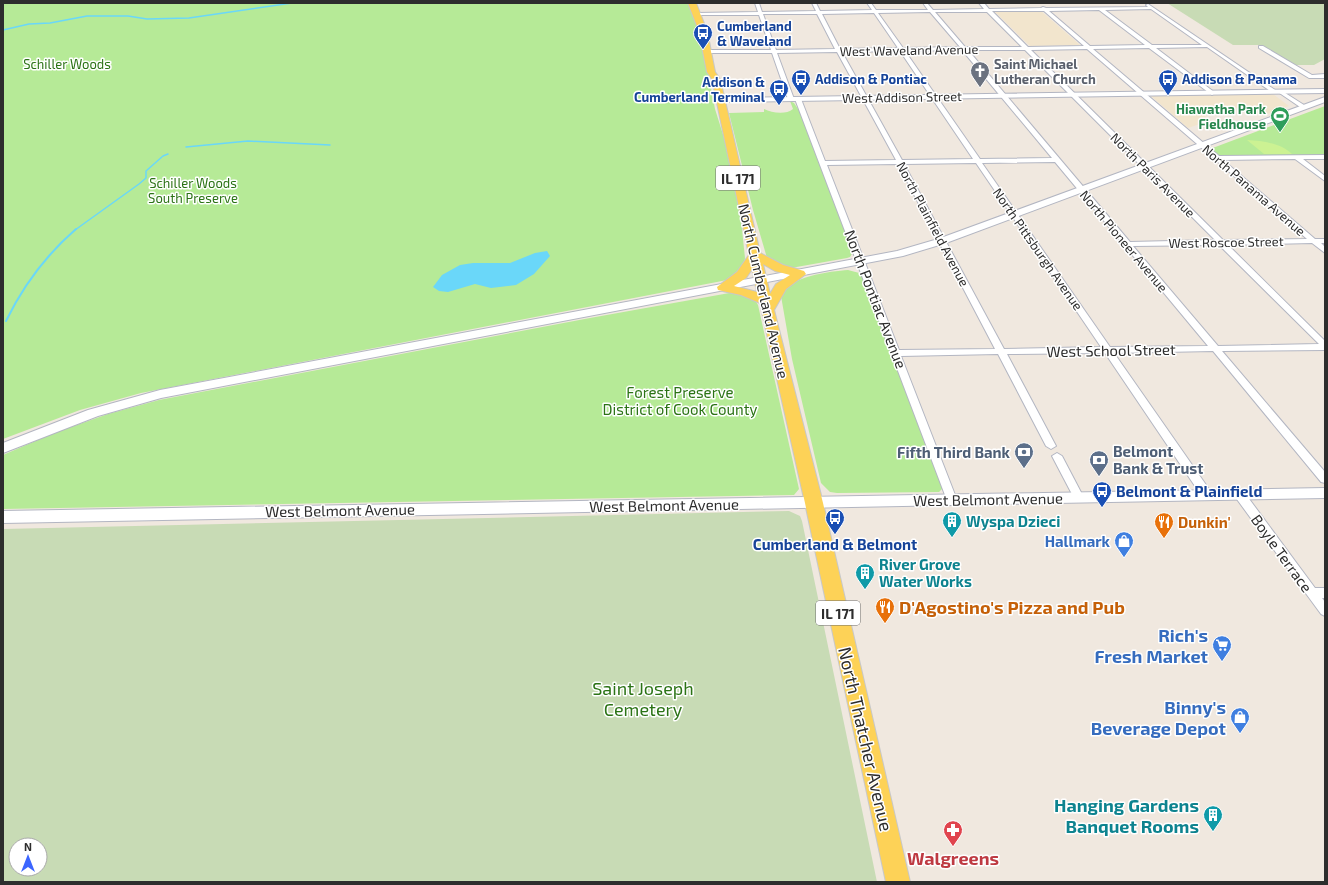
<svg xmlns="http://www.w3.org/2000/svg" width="1328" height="885" viewBox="0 0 1328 885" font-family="'Exo 2',sans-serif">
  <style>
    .education { fill: #f2e5cd }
    .green { fill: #b6ea97 }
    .cemetery { fill: #c8dbb5; fill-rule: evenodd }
    .pitch { fill: #ccf293 }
    .water { fill: #6ad7f9 }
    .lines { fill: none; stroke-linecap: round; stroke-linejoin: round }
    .stream-far1 { stroke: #6ad7f9; stroke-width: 1.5 }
    .stream { stroke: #6ad7f9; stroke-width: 2 }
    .street-casing { stroke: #b3b6c2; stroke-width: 2 }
    .secondary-casing { stroke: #b3b6c2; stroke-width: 2 }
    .primary-casing { stroke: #c8c8c8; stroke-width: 2 }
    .street { fill: #fff; fill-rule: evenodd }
    .secondary { fill: #fff; fill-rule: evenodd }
    .primary { fill: #fdd257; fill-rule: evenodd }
    .labels { text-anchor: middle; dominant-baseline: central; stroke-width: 3; stroke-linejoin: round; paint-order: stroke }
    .far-transit-label { font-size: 13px; font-weight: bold; fill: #164399; stroke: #fff; text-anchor: start }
    .far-street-label { font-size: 13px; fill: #2d2d2d; stroke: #fff }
    .far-park-label { font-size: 13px; fill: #2b7315; stroke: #fff }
    .far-worship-label { font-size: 13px; font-weight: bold; fill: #5b616d; stroke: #fff; text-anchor: start }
    .far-leisure-label { font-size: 13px; font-weight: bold; fill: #27864d; stroke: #fff; text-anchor: end }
    .shield { fill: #fff; stroke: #6c6c6c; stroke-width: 1 }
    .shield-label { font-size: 14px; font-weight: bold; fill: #2d2d2d }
    .street-label { font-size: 15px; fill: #2d2d2d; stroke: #fff }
    .park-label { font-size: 15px; fill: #2b7315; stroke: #fff }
    .service-label { font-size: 15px; font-weight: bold; fill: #4e5e75; stroke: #fff; text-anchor: start }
    .transit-label { font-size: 15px; font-weight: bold; fill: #164399; stroke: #fff; text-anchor: start }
    .culture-label { font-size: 15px; font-weight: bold; fill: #0d838f; stroke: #fff; text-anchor: start }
    .food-label { font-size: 15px; font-weight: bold; fill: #c56008; stroke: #fff; text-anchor: start }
    .shop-label { font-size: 15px; font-weight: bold; fill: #366cbe; stroke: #fff; text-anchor: end }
    .near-food-label { font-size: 18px; font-weight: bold; fill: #c56008; stroke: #fff; text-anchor: start }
    .near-shop-label { font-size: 18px; font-weight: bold; fill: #366cbe; stroke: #fff; text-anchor: end }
    .near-park-label { font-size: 18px; fill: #2b7315; stroke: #fff }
    .near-street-label { font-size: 18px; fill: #2d2d2d; stroke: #fff }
    .near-culture-label { font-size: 18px; font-weight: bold; fill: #0d838f; stroke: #fff; text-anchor: end }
    .near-health-label { font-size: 18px; font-weight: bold; fill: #be3a42; stroke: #fff }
  </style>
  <rect width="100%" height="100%" fill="#f0e8df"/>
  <path class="education" d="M1041,11L1080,45L1030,46L995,12Z
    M1273,94L1289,106L1262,116L1237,108L1205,109L1206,122L1188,128L1151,96Z"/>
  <path class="green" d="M3,3H690L699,24L715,109L726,144L740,210L745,258L744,266L730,279L722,281L141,393L80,410L3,439Z
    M790,101L794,103L800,112L853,252L850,257L847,258L791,268H785L767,258L753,210L729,113L764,112V109C772,113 786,115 793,109Z
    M1325,106V155L1222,157L1210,149Z
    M848,270L863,274L942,485V489L939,492L837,493L830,492L821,483L792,359L781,296C786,277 831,271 848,270Z
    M735,292L755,300L758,305L799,489L794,495L3,509V455L54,433L108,414L159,400L590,318Z"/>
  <path class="cemetery" d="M1167,3H1325V59L1314,65H1296L1262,45H1233Z
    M789,511L800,516L802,521L877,882H3V529ZM16,845H40V869H16Z"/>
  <path class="pitch" d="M1247,140C1263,141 1281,143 1292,154H1264Z"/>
  <path class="water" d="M547,251L550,256L534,274L516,285L491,288L475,284L448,292L439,291L433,287L442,275L460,265L473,263H510L535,253Z"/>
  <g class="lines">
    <path class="stream-far1" d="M3,30L29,24L50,23L87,16H128L147,19L189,18L292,3
      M186,147L248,141L330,145
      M75,230L139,184L146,178V171L163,156L168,154"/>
    <path class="stream" d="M6,321C23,286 46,255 76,229"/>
    <g class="street-casing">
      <path id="street" d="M755,3H759L762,12L816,11L812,3H816L820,11L872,10L867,3H871L876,10H928L923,3H927L933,10L984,9L979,3H984L989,9L1041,8L1043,7L1046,8L1148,7L1146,5L1148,4L1278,92L1282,91L1304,105V107H1300L1278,92L1273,93L1207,47L1156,48L1214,92L1215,93L1212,95L1149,48L1093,49L1219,156L1325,155V159H1303L1325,176V181L1295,159L1223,160L1315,239H1325V243H1321L1325,247V253L1312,243L1228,245L1325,341V350L1222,351L1325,472V483L1321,482L1213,351L1114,353L1211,492L1212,495L1211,498H1203L1105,353L1007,354L1056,446L1051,449L1046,446L998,354L901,356L957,500L956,503H948L795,99L798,97L801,99L825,161L896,160L837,52L777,53L794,99L791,101L788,99L772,53H705L707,50H771L759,15H697L695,14L697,13L758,12ZM1151,9L1202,45H1152L1105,10ZM1099,10L1145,45L1090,46L1049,11ZM992,11H1044L1084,46L1028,47ZM930,12L960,47L903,48L878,13ZM935,12H987L1022,47H965ZM874,13L898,48L840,49L822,14ZM763,14H817L835,49L776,50ZM1087,49L1307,239L1223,240L1031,50ZM962,50L1052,158L980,159L905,51ZM968,50H1025L1215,240L1130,242ZM900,51L973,159L902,160L842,52ZM1055,162L1208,346L1110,347L982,163ZM976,163L1101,347L1004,349L904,164ZM898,164L995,349L899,350L827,165ZM1219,245L1319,344L1218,346L1133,246Z
        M1259,46H1263L1312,75L1325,74V78H1309L1259,48Z
        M1057,453L1062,456L1084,498L1083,501H1075L1074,498L1052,456Z
        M1240,491L1244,492L1315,588H1325V598H1322L1325,602V616L1321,614L1236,498L1235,495L1236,492Z"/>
    </g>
    <g class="secondary-casing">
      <path id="secondary" d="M1325,89V93L720,102L716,100L720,98Z
        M1325,97V102L946,243L903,256L161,398L98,416L3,453V443L88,410L160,390L897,251L938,239Z
        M1325,488V498L3,523V511Z"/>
    </g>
    <g class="primary-casing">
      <path id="primary" d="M688,3H696L707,31L715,72L720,79L760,253L783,265L804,271L806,274L786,289L774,310L823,503L910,882H886L805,503L760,303L741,295L718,290L717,287L737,272L749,255L712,79L707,72L699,31ZM763,264L775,271L790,275L776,284L770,294ZM752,269L757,292L734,286L746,278Z"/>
    </g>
    <use href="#street" class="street"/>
    <use href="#secondary" class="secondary"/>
    <use href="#primary" class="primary"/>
  </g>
  <defs>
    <g id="bus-pin" transform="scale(1)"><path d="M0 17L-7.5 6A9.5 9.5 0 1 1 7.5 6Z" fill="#1a4fb4" stroke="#fff"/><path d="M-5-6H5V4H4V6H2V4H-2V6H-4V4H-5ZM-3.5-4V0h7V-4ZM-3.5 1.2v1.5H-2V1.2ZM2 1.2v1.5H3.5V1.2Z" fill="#fff"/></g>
    <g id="church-pin" transform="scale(1)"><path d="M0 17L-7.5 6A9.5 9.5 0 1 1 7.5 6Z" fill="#6b7280" stroke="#fff"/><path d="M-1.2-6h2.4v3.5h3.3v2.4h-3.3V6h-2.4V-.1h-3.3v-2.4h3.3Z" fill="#fff"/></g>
    <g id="stadium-pin" transform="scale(1)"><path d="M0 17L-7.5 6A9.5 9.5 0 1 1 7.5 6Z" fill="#2e9e5b" stroke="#fff"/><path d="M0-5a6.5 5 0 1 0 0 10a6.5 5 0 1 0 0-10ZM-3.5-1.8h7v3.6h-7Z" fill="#fff"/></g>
    <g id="bank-pin" transform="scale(1)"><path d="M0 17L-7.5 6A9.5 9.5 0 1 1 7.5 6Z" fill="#5c6f8a" stroke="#fff"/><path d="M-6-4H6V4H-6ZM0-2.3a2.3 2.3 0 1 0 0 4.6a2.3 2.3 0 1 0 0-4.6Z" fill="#fff"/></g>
    <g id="building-pin" transform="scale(1)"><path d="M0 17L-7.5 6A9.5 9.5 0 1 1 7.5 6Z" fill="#0f9aa8" stroke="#fff"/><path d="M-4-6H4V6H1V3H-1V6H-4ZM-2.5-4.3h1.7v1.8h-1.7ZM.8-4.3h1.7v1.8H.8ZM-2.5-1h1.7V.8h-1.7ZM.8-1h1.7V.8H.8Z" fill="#fff"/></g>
    <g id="restaurant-pin" transform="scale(1)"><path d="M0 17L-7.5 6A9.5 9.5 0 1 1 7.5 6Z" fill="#e8710a" stroke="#fff"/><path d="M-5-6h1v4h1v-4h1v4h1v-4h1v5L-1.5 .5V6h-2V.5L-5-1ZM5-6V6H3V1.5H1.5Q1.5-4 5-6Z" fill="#fff"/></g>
    <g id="shop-pin" transform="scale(1)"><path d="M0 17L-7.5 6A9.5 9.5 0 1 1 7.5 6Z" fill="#3f7fe0" stroke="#fff"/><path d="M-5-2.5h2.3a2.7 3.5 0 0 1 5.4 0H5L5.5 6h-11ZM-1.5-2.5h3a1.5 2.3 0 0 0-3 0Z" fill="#fff"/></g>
    <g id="supermarket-pin" transform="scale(1)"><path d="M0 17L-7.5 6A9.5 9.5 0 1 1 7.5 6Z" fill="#3f7fe0" stroke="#fff"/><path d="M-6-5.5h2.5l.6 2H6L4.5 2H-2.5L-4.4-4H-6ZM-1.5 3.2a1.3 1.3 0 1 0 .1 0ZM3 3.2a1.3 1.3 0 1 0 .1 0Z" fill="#fff"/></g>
    <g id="pharmacy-pin" transform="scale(1)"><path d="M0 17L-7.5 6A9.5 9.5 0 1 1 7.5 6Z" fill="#e0444e" stroke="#fff"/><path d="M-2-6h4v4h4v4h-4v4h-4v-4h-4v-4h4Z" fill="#fff"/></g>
  </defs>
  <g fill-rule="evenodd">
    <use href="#bus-pin" x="703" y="33"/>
    <use href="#church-pin" x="980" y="71"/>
    <use href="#bus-pin" x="801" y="79"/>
    <use href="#bus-pin" x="1168" y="79"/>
    <use href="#bus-pin" x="779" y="89"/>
    <use href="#stadium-pin" x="1280" y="116"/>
    <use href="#bank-pin" x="1024" y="452"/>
    <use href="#bank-pin" x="1099" y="460"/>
    <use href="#bus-pin" x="1102" y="491"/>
    <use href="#bus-pin" x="835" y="518"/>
    <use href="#building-pin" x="952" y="521"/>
    <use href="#restaurant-pin" x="1164" y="522"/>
    <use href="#shop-pin" x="1124" y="541"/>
    <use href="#building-pin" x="865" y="573"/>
    <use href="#restaurant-pin" x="885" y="607"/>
    <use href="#supermarket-pin" x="1222" y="645"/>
    <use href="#shop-pin" x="1240" y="717"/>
    <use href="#building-pin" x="1213" y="815"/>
    <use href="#pharmacy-pin" x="953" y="830"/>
  </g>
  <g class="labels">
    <g class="far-transit-label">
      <text x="717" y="26">Cumberland<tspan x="717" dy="15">&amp; Waveland</tspan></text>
      <text x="815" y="79">Addison &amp; Pontiac</text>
      <text x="1182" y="79">Addison &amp; Panama</text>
      <text x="765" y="82" text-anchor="end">Addison &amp;<tspan x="765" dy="15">Cumberland Terminal</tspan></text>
    </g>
    <g class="far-street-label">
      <text transform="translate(909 50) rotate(-1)">West Waveland Avenue</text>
      <text transform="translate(902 97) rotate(-1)">West Addison Street</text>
      <text transform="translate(1153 175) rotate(45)">North Paris Avenue</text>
      <text transform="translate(1254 190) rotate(41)">North Panama Avenue</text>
      <text transform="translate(933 224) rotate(62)">North Plainfield Avenue</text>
      <text transform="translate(1124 241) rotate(50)">North Pioneer Avenue</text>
      <text transform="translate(1226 242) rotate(-1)">West Roscoe Street</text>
      <text transform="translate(1038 249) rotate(55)">North Pittsburgh Avenue</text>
    </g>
    <g class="far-park-label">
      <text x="67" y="64">Schiller Woods</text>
      <text x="193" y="183">Schiller Woods<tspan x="193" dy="15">South Preserve</tspan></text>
    </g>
    <g class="far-worship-label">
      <text x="994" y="64">Saint Michael<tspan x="994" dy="15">Lutheran Church</tspan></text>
    </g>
    <g class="far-leisure-label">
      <text x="1266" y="109">Hiawatha Park<tspan x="1266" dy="15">Fieldhouse</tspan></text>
    </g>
    <g class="shield">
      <rect x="716" y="166" width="44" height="24" rx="3"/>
      <rect x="816" y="601" width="44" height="24" rx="3"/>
    </g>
    <g class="shield-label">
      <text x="738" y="178">IL 171</text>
      <text x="838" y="613">IL 171</text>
    </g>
    <g class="street-label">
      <text transform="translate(764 291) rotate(77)">North Cumberland Avenue</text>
      <text transform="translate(876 299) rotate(69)">North Pontiac Avenue</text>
      <text transform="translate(1111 350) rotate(-1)">West School Street</text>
      <text transform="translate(988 499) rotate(-1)">West Belmont Avenue</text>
      <text transform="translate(664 505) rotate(-1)">West Belmont Avenue</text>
      <text transform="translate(340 510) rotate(-1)">West Belmont Avenue</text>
      <text transform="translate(1282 553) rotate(54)">Boyle Terrace</text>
    </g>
    <g class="park-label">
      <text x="680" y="392">Forest Preserve<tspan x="680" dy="17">District of Cook County</tspan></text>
    </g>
    <g class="service-label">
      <text x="1113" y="451">Belmont<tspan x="1113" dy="17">Bank &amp; Trust</tspan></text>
      <text x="1010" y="452" text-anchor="end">Fifth Third Bank</text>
    </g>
    <g class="transit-label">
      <text x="1116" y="491">Belmont &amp; Plainfield</text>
      <text x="835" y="544" text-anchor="middle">Cumberland &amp; Belmont</text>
    </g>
    <g class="culture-label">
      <text x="966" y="521">Wyspa Dzieci</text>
      <text x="879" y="564">River Grove<tspan x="879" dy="17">Water Works</tspan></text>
    </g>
    <g class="food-label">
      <text x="1178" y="522">Dunkin'</text>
    </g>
    <g class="shop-label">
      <text x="1110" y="541">Hallmark</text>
    </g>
    <g class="near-food-label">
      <text x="899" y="607">D'Agostino's Pizza and Pub</text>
    </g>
    <g class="near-shop-label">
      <text x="1208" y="635">Rich's<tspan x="1208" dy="21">Fresh Market</tspan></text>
      <text x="1226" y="707">Binny's<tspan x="1226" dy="21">Beverage Depot</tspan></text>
    </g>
    <g class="near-park-label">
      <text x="643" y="688">Saint Joseph<tspan x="643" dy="21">Cemetery</tspan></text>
    </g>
    <g class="near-street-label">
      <text transform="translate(866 739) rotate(77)">North Thatcher Avenue</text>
    </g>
    <g class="near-culture-label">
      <text x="1199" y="805">Hanging Gardens<tspan x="1199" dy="21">Banquet Rooms</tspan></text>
    </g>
    <g class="near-health-label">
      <text x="953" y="858">Walgreens</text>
    </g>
  </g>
  <rect width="1328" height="885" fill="none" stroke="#2d2d2d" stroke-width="8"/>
  <g transform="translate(28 857)"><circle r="19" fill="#ffffff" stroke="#ababab"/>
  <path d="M0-3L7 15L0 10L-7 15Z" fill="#3c66ff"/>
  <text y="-6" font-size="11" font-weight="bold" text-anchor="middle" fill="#2d2d2d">N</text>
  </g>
</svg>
